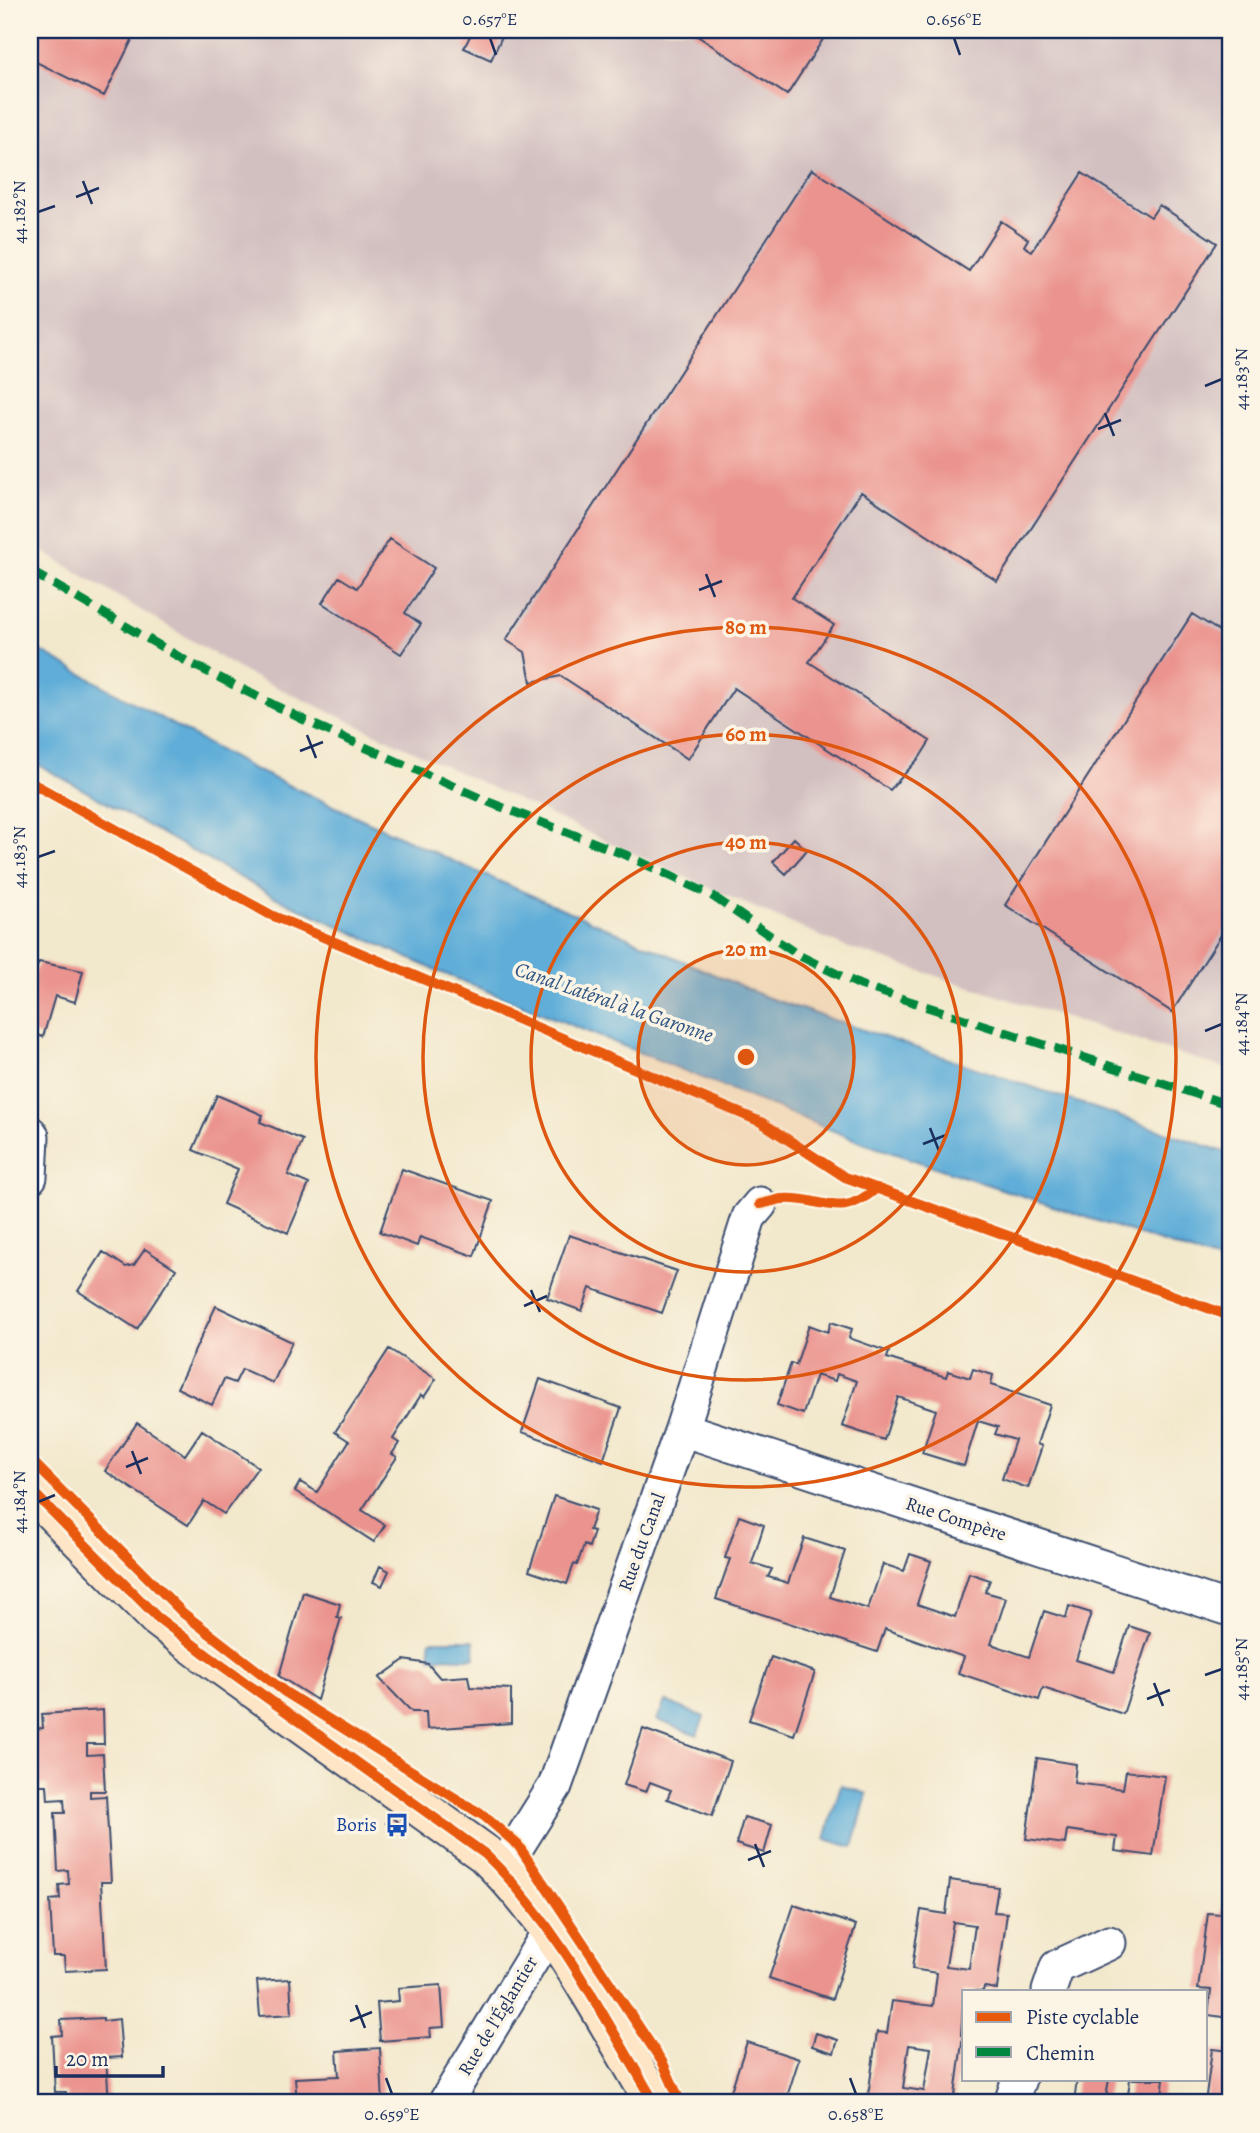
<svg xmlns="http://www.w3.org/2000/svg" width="1260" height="2133" viewBox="0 0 1260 2133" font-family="Alegreya,serif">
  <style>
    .industrial { fill: #d2bfc0 }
    .water { fill: #5eadd8; stroke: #3c6e9b; stroke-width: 2 }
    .building { fill: #eb948f; fill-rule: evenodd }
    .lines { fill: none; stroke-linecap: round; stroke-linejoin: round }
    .street-casing { stroke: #3b4b6e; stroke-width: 37 }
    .secondary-casing { stroke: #3b4b6e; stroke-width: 42 }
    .street { stroke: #fff; stroke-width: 33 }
    .secondary { stroke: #fde5c5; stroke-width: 38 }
    .quiet { stroke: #00873e; stroke-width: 9; stroke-dasharray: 18 9; stroke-linecap: butt }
    .cycleway-casing { stroke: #fcf5e5; stroke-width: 15 }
    .cycleway { stroke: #e8590c; stroke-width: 10 }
    .ticks { fill: none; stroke: #1b2f5e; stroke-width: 2.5 }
    .ring { fill: none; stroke: #de5710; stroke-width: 3.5 }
    .labels { text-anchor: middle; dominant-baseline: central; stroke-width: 7; stroke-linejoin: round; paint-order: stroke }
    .street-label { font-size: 19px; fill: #1b2f5e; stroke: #fcf5e5 }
    .transit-label { font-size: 19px; fill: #164399; stroke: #fcf5e5; text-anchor: end }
    .water-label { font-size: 21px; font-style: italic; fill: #2f5583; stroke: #fcf5e5 }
    .centre { fill: #de5710; stroke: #fcf5e5; stroke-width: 3.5 }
    .ring-label { font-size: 21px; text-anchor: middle; font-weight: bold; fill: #de5710; stroke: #fcf5e5; stroke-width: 7; stroke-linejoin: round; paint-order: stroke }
    .neatline { fill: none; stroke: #1b2f5e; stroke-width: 2.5 }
    .ticks-label { font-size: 18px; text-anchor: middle; fill: #1b2f5e }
  </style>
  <rect width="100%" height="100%" fill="#fcf5e5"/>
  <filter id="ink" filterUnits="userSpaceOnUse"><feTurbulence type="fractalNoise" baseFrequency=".0143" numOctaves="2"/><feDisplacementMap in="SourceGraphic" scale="14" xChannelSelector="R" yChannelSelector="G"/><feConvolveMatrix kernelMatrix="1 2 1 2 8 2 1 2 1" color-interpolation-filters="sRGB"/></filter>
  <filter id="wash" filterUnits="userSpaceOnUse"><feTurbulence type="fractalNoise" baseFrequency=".00686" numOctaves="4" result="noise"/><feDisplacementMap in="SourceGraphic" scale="28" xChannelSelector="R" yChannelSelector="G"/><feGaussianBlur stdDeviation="1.57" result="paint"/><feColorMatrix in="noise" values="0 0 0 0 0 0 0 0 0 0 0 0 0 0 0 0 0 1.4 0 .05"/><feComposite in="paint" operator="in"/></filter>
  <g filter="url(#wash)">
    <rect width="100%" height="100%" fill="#f2e8cc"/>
    <path class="industrial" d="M30,30H1230V1070L843,946L673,872L246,673L30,544Z"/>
    <path class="water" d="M30,645L251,768L464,866L766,997L1230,1154V1265L866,1144L435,970L275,897L30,760Z
      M430,1640H474L475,1658L431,1657Z
      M665,1701L704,1717L697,1735L657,1720Z
      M841,1785L867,1794L853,1847L825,1839Z"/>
    <g id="blocks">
      <path class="building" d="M30,30H137L104,96L30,59Z
        M473,30H505L491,60L464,48Z
        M696,30H829L787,95L693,33Z
        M812,169L969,271L1001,221L1028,239L1024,246L1032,251L1082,173L1151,217L1159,205L1217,243L997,581L861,492L792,598L834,625L809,662L930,741L920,757L890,790L734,688L688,759L561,676L531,682L525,652L506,640Z
        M390,539L434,568L405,613L421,624L401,654L322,603L339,577L357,588Z
        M1192,614L1230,638V921L1172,1012L1005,905Z
        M794,838L807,850L786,874L773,862Z
        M39,962L83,971L75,1002L55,996L43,1037L30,1033V984Z
        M217,1095L263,1115L260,1122L303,1140L288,1175L309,1184L288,1233L223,1204L238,1169L193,1150Z
        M402,1169L493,1201L474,1256L420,1237L417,1246L380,1232Z
        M569,1235L677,1271L662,1313L590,1288L582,1311L547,1298Z
        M145,1249L176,1269L137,1329L78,1291L103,1252L126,1267L134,1265Z
        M216,1306L292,1342L273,1383L242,1369L235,1383L224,1379L212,1405L177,1388Z
        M831,1322L852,1329L849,1338L889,1352L887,1358L946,1377L948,1371L970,1378L973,1369L993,1375L991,1385L1050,1405L1037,1444L1042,1446L1028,1488L1002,1479L1015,1440L995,1434L998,1427L978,1421L964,1466L922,1453L936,1410L898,1397L884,1440L842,1426L857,1381L837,1374L835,1381L816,1375L803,1414L777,1405L791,1363L796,1365L809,1325L828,1332Z
        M389,1349L436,1379L424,1397L421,1395L393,1439L399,1443L392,1454L397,1457L362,1510L385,1525L374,1542L295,1491L300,1482L317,1492L349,1441L335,1432Z
        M540,1379L621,1408L603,1461L522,1432Z
        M137,1423L185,1455L202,1430L258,1467L224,1514L204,1501L188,1525L105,1471Z
        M554,1496L596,1510L589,1530L594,1531L589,1547L584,1545L577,1565L574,1564L567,1584L529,1571Z
        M739,1516L764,1525L752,1563L772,1569L768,1577L788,1583L804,1538L845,1551L830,1597L868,1609L883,1564L904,1571L910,1554L931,1561L917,1604L955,1617L969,1573L990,1580L985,1592L1006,1598L991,1644L1029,1657L1044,1611L1066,1618L1069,1606L1091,1613L1076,1660L1114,1672L1129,1626L1150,1633L1123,1714L1043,1688L1039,1700L958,1673L964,1657L885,1629L877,1652L716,1599L730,1559L725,1558Z
        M380,1566L389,1571L382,1586L373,1582Z
        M303,1592L340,1604L337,1617L341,1618L317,1700L279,1676Z
        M771,1657L815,1672L794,1735L749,1720Z
        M404,1660L428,1664L440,1678L468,1676L470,1687L511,1689V1723L427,1729L426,1712H412L379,1678Z
        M103,1710L104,1744H87V1755L103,1754L105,1791H90V1797L106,1796L111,1882H101L106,1969L65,1971L64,1956H53L50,1900L60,1899L59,1885L69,1884L68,1870L58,1871L55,1813H65L64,1799L48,1800L47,1785H36L33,1729L43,1728L42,1714Z
        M643,1729L731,1761L712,1816L667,1799L671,1790L650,1782L646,1792L624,1785Z
        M1037,1758L1076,1764L1074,1783L1123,1789L1126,1771L1165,1776L1153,1856L1115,1851L1117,1837L1067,1830L1065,1844L1026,1839Z
        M391,1817L406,1828L401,1834L386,1823Z
        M744,1817L772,1825L764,1853L736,1844Z
        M950,1880L998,1887L994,1912L1007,1913L997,1989L984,1987L983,1991H964L961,2035H963L954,2103H867L877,2032L887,2033L892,2001L933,2006L937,1973L912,1969L916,1940L921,1910L946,1914ZM953,1922L975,1925L969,1969L946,1966ZM909,2045L931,2048L924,2091L903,2088Z
        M1225,1889L1230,1890V2018L1208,2015L1211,1990L1198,1989L1208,1913L1221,1914Z
        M794,1905L856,1925L832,1999L769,1978Z
        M290,1979L292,2014L260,2016L257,1981Z
        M441,1985L444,2027L430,2028L431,2037L380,2041L377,2003L399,2001L398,1988Z
        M103,2018V2021L119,2019L122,2057L106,2058L109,2103H67L66,2092H55L52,2036L62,2035L61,2020Z
        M816,2033L838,2040L834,2053L812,2046Z
        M747,2042L799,2059L785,2103H727Z
        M380,2048L383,2103H297L295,2078L339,2076L337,2051Z
        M1212,2049L1230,2051V2103H1205Z
        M1077,2079H1109L1105,2103H1074Z
        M1130,2079H1164L1161,2103H1127Z
        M276,2099V2103H245V2101Z"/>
    </g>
  </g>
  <g filter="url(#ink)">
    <use href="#blocks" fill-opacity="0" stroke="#3b4b6e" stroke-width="2"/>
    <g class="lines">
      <g class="street-casing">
        <path id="street" d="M30,1133L32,1136L30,1177
          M682,1429L1230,1609
          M502,1870L555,1786L682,1429L749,1217L760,1204
          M1049,1991L1057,1967L1109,1943
          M445,2103L550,1930
          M1011,2103L1019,2079"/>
      </g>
      <g class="secondary-casing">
        <path id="secondary" d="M30,1489L157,1617L207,1655L485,1854C558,1924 604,2018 655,2103"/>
      </g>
      <use href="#street" class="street"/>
      <use href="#secondary" class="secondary"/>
      <path class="quiet" d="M30,571L188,662L308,722L491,803L626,855L711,895L798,955L860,985L1230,1105"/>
      <g class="cycleway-casing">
        <path id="cycleway" d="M30,782L271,915L761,1122L845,1177L1230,1316
          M760,1204C767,1203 775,1200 782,1199C824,1196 837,1222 877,1188
          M30,1459L183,1613L285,1692L484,1816L518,1845L663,2063L681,2103
          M30,1489L157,1617L207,1655L485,1854C558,1924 604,2018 655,2103"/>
      </g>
      <use href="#cycleway" class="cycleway"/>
    </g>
  </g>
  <path class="ticks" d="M490,38L496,55M954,38L960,55M83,181L92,204M76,197L99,188M38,212L55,206M1205,386L1222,379M1105,413L1114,436M1098,429L1121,420M706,574L715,597M699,590L722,581M307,735L316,758M300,751L323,742M38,857L55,851M1205,1031L1222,1024M930,1128L939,1151M923,1144L946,1135M531,1290L540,1312M524,1306L547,1296M132,1451L141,1474M126,1467L148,1458M38,1502L55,1495M1205,1675L1222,1669M1154,1683L1163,1706M1147,1699L1170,1690M755,1844L764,1867M748,1860L771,1851M356,2005L365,2028M350,2021L372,2012M386,2078L392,2094M850,2078L856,2094"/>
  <circle cx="746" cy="1057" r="108" fill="#de5710" fill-opacity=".12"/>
  <g class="ring">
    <circle cx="746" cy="1057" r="108"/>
    <circle cx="746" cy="1057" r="215"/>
    <circle cx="746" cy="1057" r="323"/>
    <circle cx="746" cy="1057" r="430"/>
  </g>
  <defs>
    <g id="bus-bare" transform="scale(1.89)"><path d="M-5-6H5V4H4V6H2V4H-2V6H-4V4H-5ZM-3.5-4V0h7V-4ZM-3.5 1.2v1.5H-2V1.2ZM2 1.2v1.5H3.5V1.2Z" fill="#1a4fb4" stroke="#fcf5e5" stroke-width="2.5" paint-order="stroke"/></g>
  </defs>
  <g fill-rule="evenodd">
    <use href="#bus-bare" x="397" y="1825"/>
  </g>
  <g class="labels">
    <g class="street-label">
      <text transform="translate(956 1519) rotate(18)">Rue Compère</text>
      <text transform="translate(642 1542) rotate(-70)">Rue du Canal</text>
      <text transform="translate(498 2016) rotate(-59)">Rue de l'Églantier</text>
    </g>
    <g class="transit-label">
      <text x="377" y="1825">Boris</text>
    </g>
    <g class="water-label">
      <text transform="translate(614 1002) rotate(19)">Canal Latéral à la Garonne</text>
    </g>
  </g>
  <circle cx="746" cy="1057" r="10" class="centre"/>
  <g class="ring-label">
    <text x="746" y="634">80 m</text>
    <text x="746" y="741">60 m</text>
    <text x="746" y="849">40 m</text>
    <text x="746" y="956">20 m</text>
  </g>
  <rect width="1260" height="2133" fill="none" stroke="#fcf5e5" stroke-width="77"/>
  <rect x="962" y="1990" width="245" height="91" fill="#fcf5e5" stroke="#a2a6af" stroke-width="2"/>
  <rect x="976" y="2012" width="35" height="10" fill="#e8590c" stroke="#a2a6af" stroke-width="2"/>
  <text x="1026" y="2024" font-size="21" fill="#1b2f5e">Piste cyclable</text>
  <rect x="976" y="2047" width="35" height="10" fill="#00873e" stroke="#a2a6af" stroke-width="2"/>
  <text x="1026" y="2060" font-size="21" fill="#1b2f5e">Chemin</text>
  <path d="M56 2066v10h107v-10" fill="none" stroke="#1b2f5e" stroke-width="3.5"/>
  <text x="66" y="2066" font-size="21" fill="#1b2f5e" stroke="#fcf5e5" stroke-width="5" paint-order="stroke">20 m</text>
  <rect x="38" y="38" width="1184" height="2056" class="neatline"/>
  <g class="ticks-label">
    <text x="490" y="25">0.657°E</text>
    <text x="954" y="25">0.656°E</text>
    <text transform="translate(19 212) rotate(-90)" y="6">44.182°N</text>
    <text transform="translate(1241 379) rotate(-90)" y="6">44.183°N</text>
    <text transform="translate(19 857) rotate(-90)" y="6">44.183°N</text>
    <text transform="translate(1241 1024) rotate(-90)" y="6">44.184°N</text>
    <text transform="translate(19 1502) rotate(-90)" y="6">44.184°N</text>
    <text transform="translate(1241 1669) rotate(-90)" y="6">44.185°N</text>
    <text x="392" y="2120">0.659°E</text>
    <text x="856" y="2120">0.658°E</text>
  </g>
</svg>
